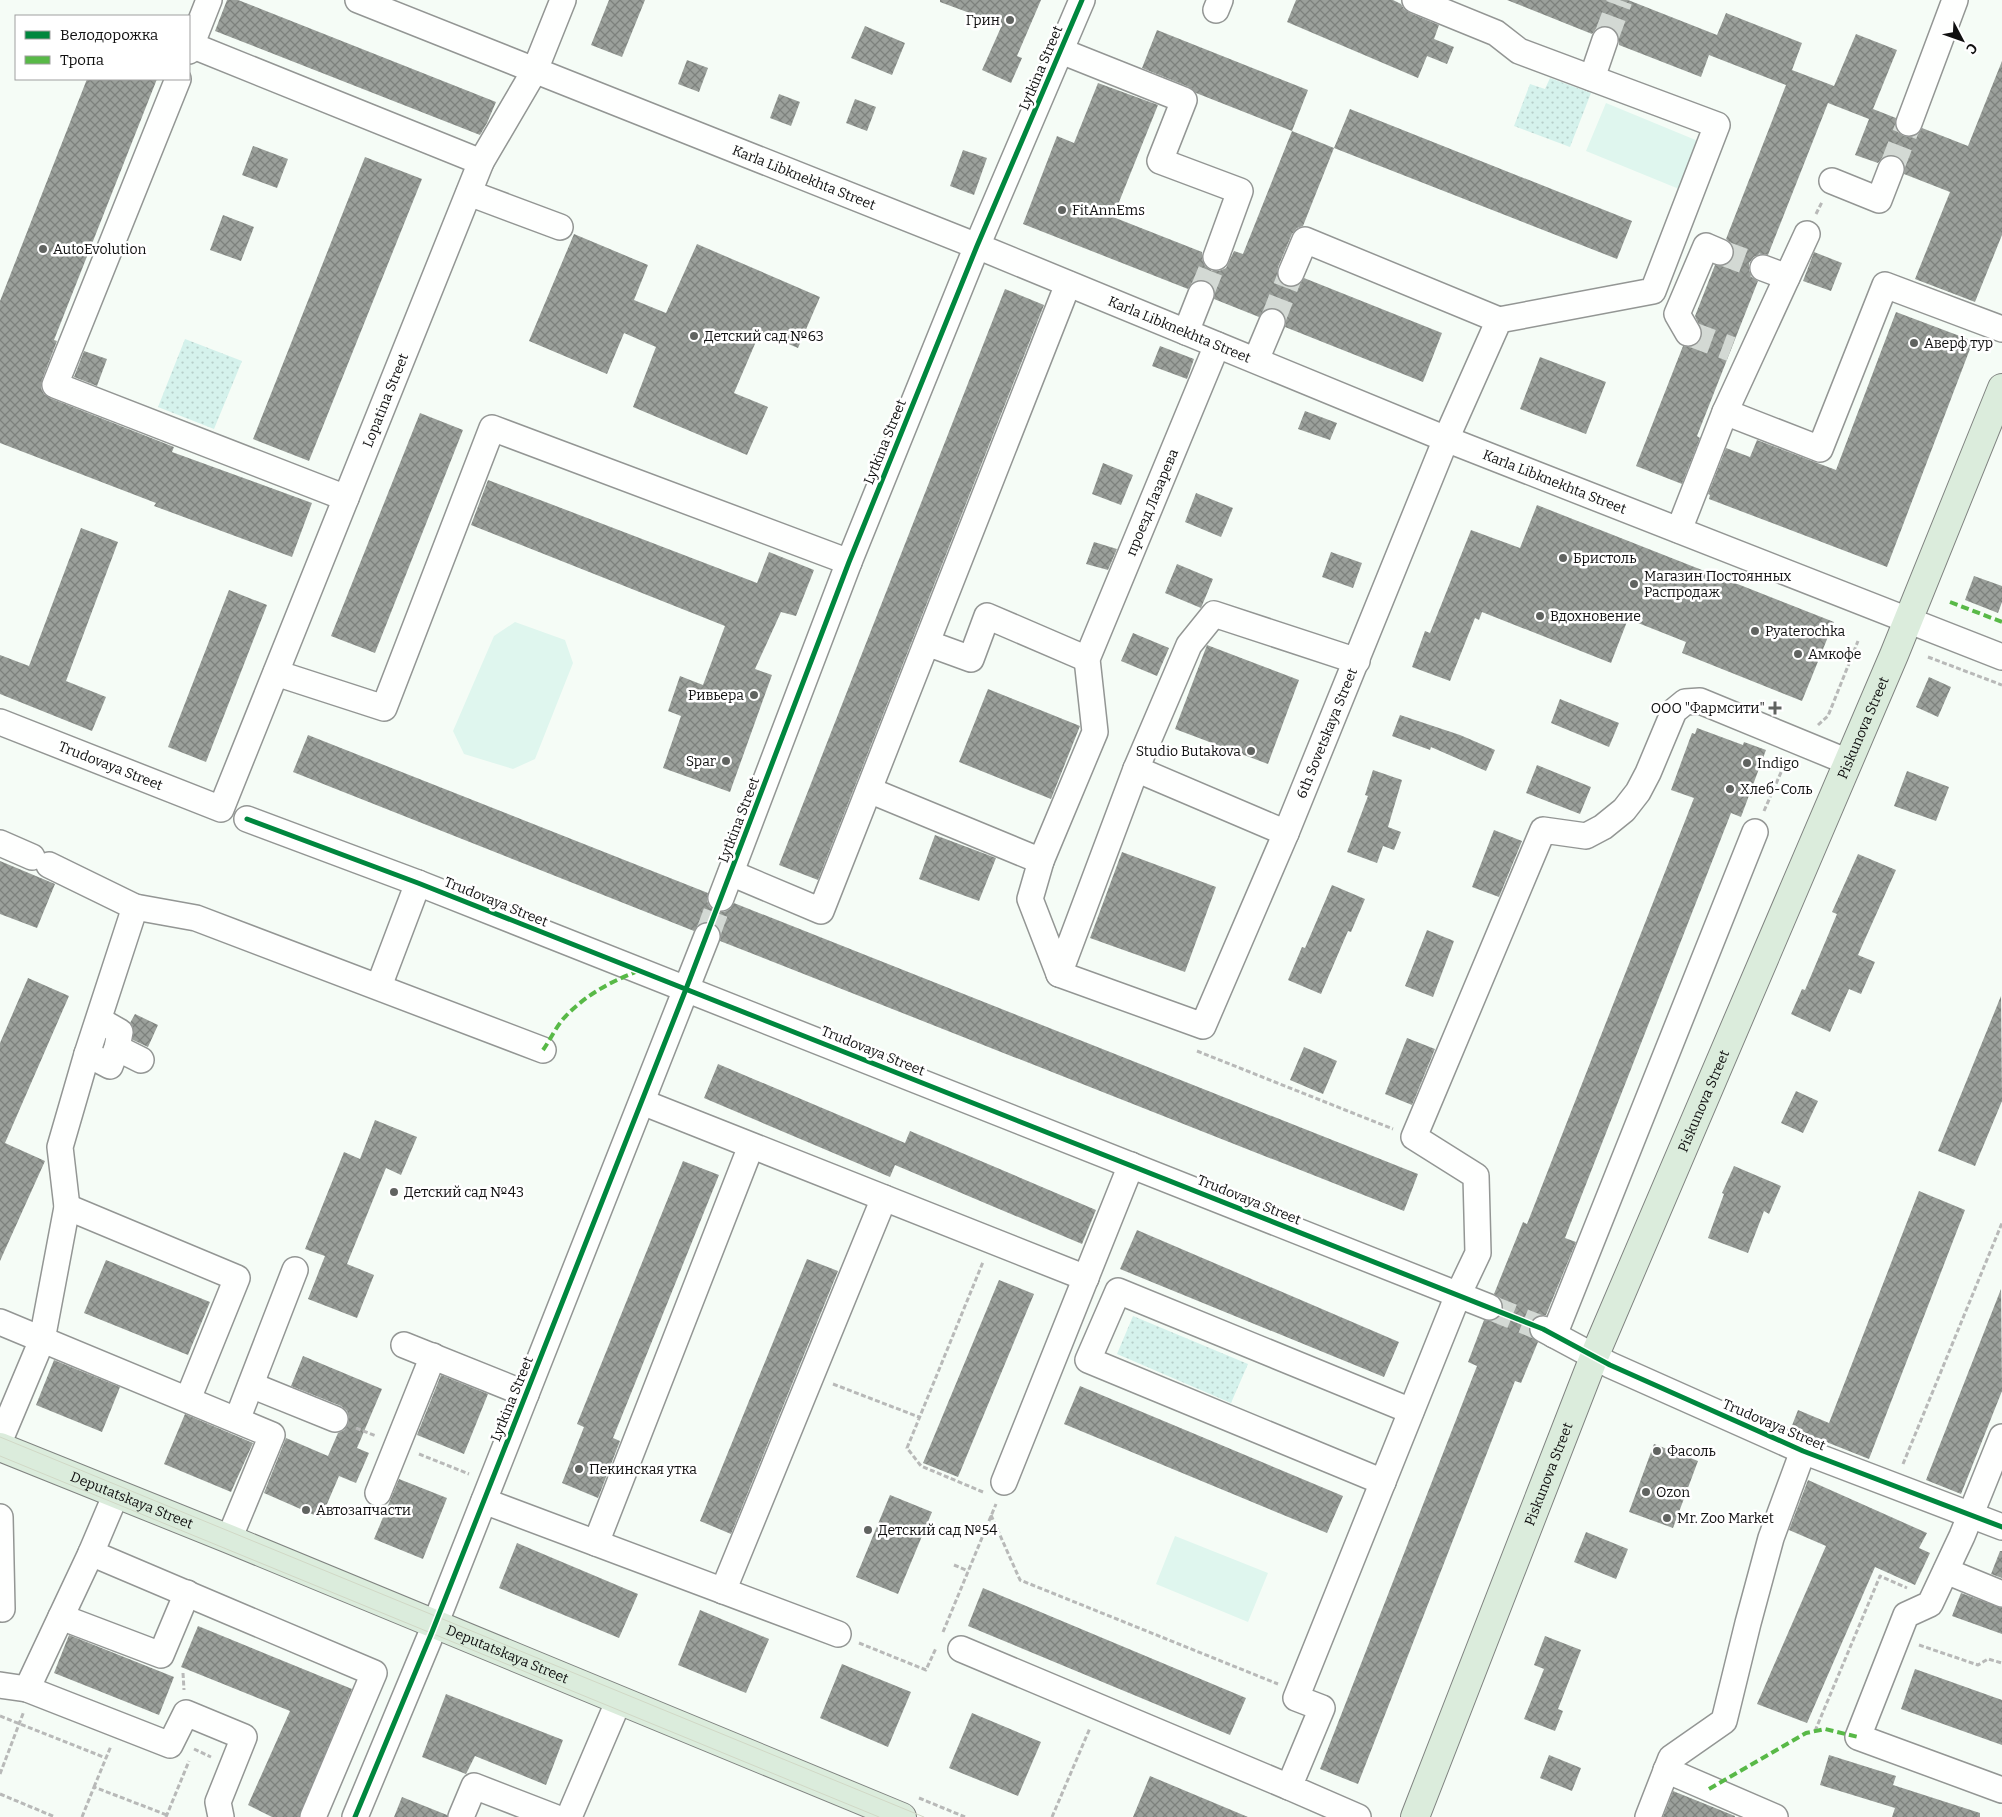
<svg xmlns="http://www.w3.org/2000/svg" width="2002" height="1817" viewBox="0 0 2002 1817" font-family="Bitter,serif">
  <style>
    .park { fill: url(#park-dots) }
    .pitch { fill: #dff6ee }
    .building { fill: url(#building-cross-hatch) }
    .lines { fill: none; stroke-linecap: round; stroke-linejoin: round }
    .minor-tunnel { stroke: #d3d9d4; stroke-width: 25; stroke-dasharray: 25 12; stroke-linecap: butt }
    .minor-casing { stroke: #939694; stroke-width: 28 }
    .major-casing { stroke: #808481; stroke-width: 30 }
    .path { stroke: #b8b9b8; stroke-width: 3; stroke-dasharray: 5 2.5; stroke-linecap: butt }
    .minor { stroke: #fefffe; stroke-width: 25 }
    .major { stroke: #dbecdc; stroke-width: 28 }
    .tram { stroke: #d1d8c6; stroke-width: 1 }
    .quiet { stroke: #58b947; stroke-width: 4; stroke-dasharray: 8 4; stroke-linecap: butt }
    .cycleway-casing { stroke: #fff; stroke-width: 8 }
    .cycleway { stroke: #00873e; stroke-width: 5 }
    .poi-dot { fill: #606360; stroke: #fff; stroke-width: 2 }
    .labels { text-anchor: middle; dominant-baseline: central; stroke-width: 5; stroke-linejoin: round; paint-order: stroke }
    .poi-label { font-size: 14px; fill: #101010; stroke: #fff; text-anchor: start }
    .street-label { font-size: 14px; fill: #101010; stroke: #fff }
  </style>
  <defs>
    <pattern id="park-dots" width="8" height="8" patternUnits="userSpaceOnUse" patternTransform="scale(1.25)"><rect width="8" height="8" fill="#d5f2ec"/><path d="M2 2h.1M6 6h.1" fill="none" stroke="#b6cec9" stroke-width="1.8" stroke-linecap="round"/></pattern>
    <pattern id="building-cross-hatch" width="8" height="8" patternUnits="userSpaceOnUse" patternTransform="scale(1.25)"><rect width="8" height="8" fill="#9ba09b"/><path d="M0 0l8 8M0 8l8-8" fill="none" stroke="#7d817d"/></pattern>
  </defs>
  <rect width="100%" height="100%" fill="#f5fcf6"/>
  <path class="park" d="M1550,78L1591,93L1570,147L1514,126L1530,84L1545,89Z
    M185,339L242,361L214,429L158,407Z
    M1133,1316L1248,1364L1231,1403L1117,1354Z"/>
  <path class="pitch" d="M1606,103L1698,141L1679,189L1586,151Z
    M515,622L565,640L573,663L535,759L513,769L464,754L453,731L494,636Z
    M1175,1536L1268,1573L1248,1622L1156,1584Z"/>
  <path class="building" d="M227,0H238L496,102L487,123L480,135L215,31Z
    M609,0H645L622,57L591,45Z
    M940,0H1041L1017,56L1022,58L1011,83L982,70L1002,25L940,2Z
    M1296,0H1393L1401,4L1404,9L1410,13L1439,25L1434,39L1454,47L1447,64L1427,56L1418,78L1287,22Z
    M1507,0H1628L1717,35L1726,13L1802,43L1792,70L1834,86L1856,34L1897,50L1873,109L1896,118L1895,126L1898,132L1904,136L1912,137L1918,134L1922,128L1968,146L2002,61V235L1975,302L1915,279L1950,192L1904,174L1905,166L1902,160L1897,156L1888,155L1882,158L1878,163L1855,155L1869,119L1828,103L1768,255L1761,254L1754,257L1749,263V270L1752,277L1758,281L1697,436L1700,438L1682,484L1636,466L1683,346L1688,347L1695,346L1701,340L1702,332L1695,316L1715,265L1722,266L1728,264L1733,257L1734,250L1732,244L1726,239L1786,85L1709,55L1701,77L1619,45V37L1616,31L1610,27L1602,26L1596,29L1592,34Z
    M865,26L905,43L892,75L851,58Z
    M1157,30L1308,90L1292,131L1196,93L1189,87L1142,68Z
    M687,60L708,68L699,92L678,84Z
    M87,79H157L54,340L57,341L42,380L41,388L44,394L50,398L174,447L172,452L312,503L292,557L154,506L156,503L0,443V301Z
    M1098,83L1158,105L1113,217L1202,252V259L1205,266L1212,271H1219L1226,268L1234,251L1243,254L1292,131L1334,148L1303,226L1297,228L1292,234L1278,267L1277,275L1280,282L1286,286L1293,287L1299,285L1304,278L1442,333L1423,382L1285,327L1286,321L1284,314L1277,309L1271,308L1264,310L1259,317L1214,299L1215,291L1213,285L1207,281L1198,280L1192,283L1188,289L1023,224L1057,136L1074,143Z
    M779,94L800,102L791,126L770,118Z
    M855,99L876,107L867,131L846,123Z
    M1350,109L1632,221L1617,259L1334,148Z
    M253,146L288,159L277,188L242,175Z
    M963,150L987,158L974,195L950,186Z
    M365,157L422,179L309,461L253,439Z
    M223,215L254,227L241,261L210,250Z
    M574,234L648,265L634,300L666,313L697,244L820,297L798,348L760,332L734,393L768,407L747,455L633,407L656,347L624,333L607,374L529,341Z
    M1814,252L1842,263L1831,291L1803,281Z
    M1005,289L1044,305L818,880L779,865Z
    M1896,312L1973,341L1887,567L1709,499L1710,495L1708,494L1726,448L1750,457L1757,440L1836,470Z
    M1160,346L1194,359L1187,379L1152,366Z
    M84,351L107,359L97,386L74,377Z
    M1540,357L1606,382L1586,434L1520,409Z
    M1305,411L1337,423L1330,440L1298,429Z
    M420,413L463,430L375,653L331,636Z
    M1103,463L1133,475L1121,505L1092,494Z
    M488,480L757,583L769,552L814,570L796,616L781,612L755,669L772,675L730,792L663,768L681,716L668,711L680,676L703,685L725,626L471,525Z
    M1196,493L1233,508L1221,537L1185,522Z
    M1537,505L1834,622L1802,701L1682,653L1686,642L1628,619L1611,663L1482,612L1479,620L1475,618L1450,681L1412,667L1425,631L1430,633L1471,530L1520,548Z
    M81,528L118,542L66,681L106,697L92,731L0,694V655L29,666Z
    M1094,542L1117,549L1108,570L1086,564Z
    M1331,552L1362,563L1353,588L1322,577Z
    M1177,564L1213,579L1201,608L1165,593Z
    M1974,576L2002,586V602L1998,613L1965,600Z
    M229,590L267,605L206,762L168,747Z
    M1133,633L1169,648L1157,676L1121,661Z
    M1207,645L1299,680L1268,764L1175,729Z
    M1929,677L1951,687L1938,717L1916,707Z
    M988,689L1080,726L1051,799L959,762Z
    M1560,699L1619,723L1609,747L1551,723Z
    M1400,715L1460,735L1495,750L1486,771L1431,747L1430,750L1392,736Z
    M1697,728L1743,745L1744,742L1766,750L1741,817L1731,813L1565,1238L1576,1242L1546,1315L1536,1317L1530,1323L1529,1329L1531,1336L1538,1342L1521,1383L1515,1381L1358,1784L1320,1769L1477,1366L1468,1362L1484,1320L1492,1321L1498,1318L1502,1313L1503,1304L1500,1298L1494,1294L1523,1222L1527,1224L1694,798L1671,790L1692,733L1695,734Z
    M308,735L708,893L707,901L710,907L715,911L724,912L730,909L734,903L1418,1174L1404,1211L720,941L721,933L718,927L713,923L704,922L698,925L694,931L293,772Z
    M1537,765L1591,787L1580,814L1526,793Z
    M1373,770L1402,780L1388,827L1401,832L1394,850L1383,846L1377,863L1347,852L1368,796L1365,795Z
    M1907,771L1949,787L1936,821L1894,806Z
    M1494,830L1522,841L1499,897L1472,887Z
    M935,835L996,858L979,901L919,879Z
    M1122,852L1216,887L1185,972L1090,938Z
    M1858,854L1896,870L1858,955L1875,962L1861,994L1849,989L1830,1032L1791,1014L1802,989L1805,990L1837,914L1832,912Z
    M0,861L55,884L37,928L0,914Z
    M1332,885L1365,899L1351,932L1348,931L1321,994L1288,980L1302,947L1305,948Z
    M1427,930L1454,941L1433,997L1405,986Z
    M28,978L69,996L5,1143L45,1161L0,1261V1043Z
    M2001,996L2002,1101L1975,1166L1938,1151Z
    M135,1014L158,1025L148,1047L133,1040V1027L130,1023Z
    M1407,1038L1435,1049L1412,1105L1385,1094Z
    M1304,1047L1337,1061L1323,1094L1290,1080Z
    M718,1064L905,1143L910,1131L1096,1210L1082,1244L895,1165L890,1177L704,1098Z
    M1796,1091L1818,1101L1803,1133L1781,1123Z
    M375,1120L417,1137L401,1175L386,1168L347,1264L374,1275L357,1318L308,1299L325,1256L305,1249L344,1152L360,1159Z
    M683,1161L719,1175L613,1438L620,1441L598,1498L562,1483L584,1427L577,1424Z
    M1734,1166L1781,1186L1769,1214L1764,1211L1748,1253L1708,1238L1724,1194L1722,1193Z
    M1919,1191L1965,1210L1869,1459L1791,1428L1798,1410L1829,1423Z
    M1137,1230L1399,1342L1384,1377L1120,1269Z
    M807,1259L838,1271L731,1534L700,1521Z
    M106,1260L210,1302L188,1355L84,1313Z
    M999,1280L1034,1294L958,1477L923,1463Z
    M2001,1289L2002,1391L1961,1494L1926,1480Z
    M303,1356L382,1389L357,1448L369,1453L356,1483L339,1476L321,1518L264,1493L286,1438L328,1456L338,1433L344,1430L348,1424L349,1418L347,1411L341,1406L291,1386Z
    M54,1360L120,1387L102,1432L36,1405Z
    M441,1375L488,1394L464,1454L417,1435Z
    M1080,1386L1343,1496L1327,1533L1064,1424Z
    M185,1414L253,1443L231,1492L164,1464Z
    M1654,1444L1698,1461L1673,1528L1629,1512Z
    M399,1479L447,1498L423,1559L374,1539Z
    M1808,1480L1927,1533L1919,1548L1930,1553L1915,1585L1875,1567L1807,1723L1757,1704L1826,1546L1789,1530Z
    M890,1495L932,1512L898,1594L856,1577Z
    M1586,1532L1628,1549L1616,1579L1574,1562Z
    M517,1543L638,1594L619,1638L499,1588Z
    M2000,1551H2002V1578L1991,1574Z
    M983,1588L1246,1698L1230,1735L968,1626Z
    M1961,1593L2002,1608V1634L1952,1616Z
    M700,1610L769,1639L746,1693L678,1665Z
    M198,1626L352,1689L299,1817H272L248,1805L290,1711L181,1667Z
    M69,1635L174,1677L159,1715L54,1673Z
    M1545,1636L1581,1650L1558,1709L1563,1711L1555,1731L1524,1719L1544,1669L1534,1665Z
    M842,1664L911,1692L888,1747L820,1718Z
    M1915,1669L2002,1700V1745L1901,1709Z
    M446,1694L563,1740L546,1785L475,1756L466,1774L422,1757Z
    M972,1713L1041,1742L1018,1796L949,1768Z
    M1549,1755L1581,1768L1572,1791L1540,1778Z
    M1829,1755L1896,1776L1893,1785L1980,1813V1817H1892L1895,1808L1820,1785Z
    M1150,1776L1248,1817H1133Z
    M1673,1791L1735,1816V1817H1663Z
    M402,1797L447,1815V1817H394Z"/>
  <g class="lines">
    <path class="minor-tunnel" d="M1605,40L1620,0
      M1891,169L1909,123
      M1720,252L1763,268
      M1201,294L1216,257
      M1272,322L1291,273
      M1688,333L1731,349
      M707,936L721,898
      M1489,1307L1543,1329"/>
    <g class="minor-casing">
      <g id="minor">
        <path id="s1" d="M358,0L977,246L1446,439L2002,657"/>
        <path d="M1216,10L1220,0"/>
        <path d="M191,45L481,162"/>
        <path d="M189,51L209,0"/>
        <path d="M1061,51L1184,100L1160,161L1240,191L1216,257"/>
        <path d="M1592,78L1605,40"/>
        <path d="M178,79L55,385L346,498"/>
        <path d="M1909,123L1955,0"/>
        <path d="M1832,181L1879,200L1891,169"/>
        <path d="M469,193L560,227"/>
        <path d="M1763,268L1787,277"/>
        <path d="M1291,273L1305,240L1499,320"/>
        <path d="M1186,332L1201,294"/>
        <path d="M1688,333L1677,314L1706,246L1720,252"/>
        <path d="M1256,360L1272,322"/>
        <path d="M1725,412L1807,234"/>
        <path d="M1679,530L1725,412L1820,449L1885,285L2002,329"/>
        <path d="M927,643L971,659L987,616L1087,659"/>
        <path d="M276,673L384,708L492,428L849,562"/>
        <path id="s2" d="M0,722L221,809L481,162L535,70L563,0"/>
        <path d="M1136,769L1286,833"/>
        <path id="s3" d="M869,790L1041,861L1095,732L1087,659L1217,345"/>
        <path d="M247,819L418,883L1489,1307"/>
        <path d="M0,843L32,857"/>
        <path d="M1041,861L1030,899L1059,974L1136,769L1189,645L1214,614L1357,661"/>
        <path d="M49,865L135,907L196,918L543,1050"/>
        <path d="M731,873L821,911L1068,284"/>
        <path d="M721,898L849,562L977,246L1082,0"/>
        <path id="s4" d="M1059,974L1203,1026L1286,833L1446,439L1499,320L1653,291L1717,125L1519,51L1496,33L1415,0"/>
        <path d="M379,986L418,883"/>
        <path d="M99,1020L120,1032L117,1048L141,1060"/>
        <path d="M87,1054L110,1066L117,1048"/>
        <path d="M642,1102L1086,1278"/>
        <path d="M67,1207L237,1278L188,1399"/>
        <path d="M0,1322L272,1435L229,1539"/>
        <path d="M1543,1329L1610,1365L1803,1451L2002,1527"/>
        <path d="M1554,1335L1755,832"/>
        <path d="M404,1345L526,1394"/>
        <path d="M251,1385L335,1419"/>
        <path d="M237,1420L295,1270"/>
        <path d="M2002,1437L1962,1536L1930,1604L1906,1615L1858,1737L2002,1790"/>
        <path d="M0,1440L42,1340L67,1207L60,1147L87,1054L135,907"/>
        <path d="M1004,1482L1131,1165"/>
        <path d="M1383,1482L1088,1360L1118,1291L1411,1411"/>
        <path d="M378,1493L433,1356"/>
        <path d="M484,1501L838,1634"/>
        <path d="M0,1517L2,1609"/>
        <path d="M596,1543L751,1146"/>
        <path d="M91,1553L374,1673L313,1817"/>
        <path d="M1946,1571L2002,1594"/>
        <path d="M723,1591L884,1198"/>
        <path d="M61,1617L161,1655L187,1593"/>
        <path d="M961,1649L1289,1787"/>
        <path d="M0,1685L27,1689L170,1745L186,1713L244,1737L218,1802L221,1817"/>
        <path d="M27,1689L91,1553L116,1494"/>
        <path d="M1666,1770L1775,1817"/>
        <path d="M355,1817L432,1632L707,936"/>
        <path d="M461,1817L474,1786L554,1817"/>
        <path d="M569,1817L619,1700"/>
        <path d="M1358,1817L1289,1787L1322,1708L1296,1698L1458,1295L1478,1253L1476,1176L1414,1137L1543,830L1586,836L1603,827L1624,810L1638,792L1648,773L1674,711L1685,702L1700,701L1848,762"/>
        <path d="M1648,1817L1671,1758L1724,1721L1748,1623L1771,1538L1803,1451"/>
      </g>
    </g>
    <g class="major-casing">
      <g id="major">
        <path id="s5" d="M0,1447L229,1539L902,1817"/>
        <path id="s6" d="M1415,1817L1594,1357L1894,655L2002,388"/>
      </g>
    </g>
    <path class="path" d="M1816,214L1822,202
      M1928,657L2002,685
      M1818,725L1828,716L1858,641
      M1764,811L1786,761
      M1197,1051L1393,1129
      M833,1384L919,1417
      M356,1428L376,1436
      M419,1454L469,1474
      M1903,1464L2002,1223
      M983,1492L921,1466L907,1448L983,1262
      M991,1515L1020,1580L1278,1684
      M954,1565L968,1571
      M943,1632L996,1504
      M859,1643L926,1670L936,1648
      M1919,1645L1978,1665L1988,1659L2002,1663
      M183,1673L184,1690
      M0,1716L106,1758
      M1815,1731L1880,1576L1907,1588
      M194,1749L211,1757
      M0,1774L24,1711
      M94,1787L111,1746
      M0,1794L55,1817
      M919,1798L965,1817
      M82,1817L94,1787L167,1815
      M166,1817L189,1761
      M1052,1817L1090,1728"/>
    <use href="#minor" class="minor"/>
    <use href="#major" class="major"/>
    <path class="tram" d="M0,1437L924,1817
      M0,1456L879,1817"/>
    <path class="quiet" d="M1950,602L2002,622
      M543,1050C550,1040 556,1027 564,1018C585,995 610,982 638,971
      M1709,1789L1806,1733L1825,1729L1858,1737"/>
    <g class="cycleway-casing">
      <path id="cycleway" d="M247,819L418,883L1543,1329L1610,1365L1803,1451L2002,1527
        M355,1817L432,1632L686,989L849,562L977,246L1082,0"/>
    </g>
    <use href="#cycleway" class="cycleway"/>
  </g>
  <g class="poi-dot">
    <circle cx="1010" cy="20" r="5"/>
    <circle cx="1062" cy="210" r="5"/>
    <circle cx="43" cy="249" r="5"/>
    <circle cx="694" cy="336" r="5"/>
    <circle cx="1914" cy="343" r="5"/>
    <circle cx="1563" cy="558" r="5"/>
    <circle cx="1634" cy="584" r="5"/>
    <circle cx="1540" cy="616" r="5"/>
    <circle cx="1755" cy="631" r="5"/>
    <circle cx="1798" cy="654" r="5"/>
    <circle cx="754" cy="695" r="5"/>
    <path d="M1772.5 700.5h5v5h5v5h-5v5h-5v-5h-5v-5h5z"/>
    <circle cx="1251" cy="751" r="5"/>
    <circle cx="726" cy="761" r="5"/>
    <circle cx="1747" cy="763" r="5"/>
    <circle cx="1730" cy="789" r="5"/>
    <circle cx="394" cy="1192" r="5"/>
    <circle cx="1657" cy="1451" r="5"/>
    <circle cx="579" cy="1469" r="5"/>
    <circle cx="1646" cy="1492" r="5"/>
    <circle cx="306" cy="1510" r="5"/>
    <circle cx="1667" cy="1518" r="5"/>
    <circle cx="868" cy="1530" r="5"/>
  </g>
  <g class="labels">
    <g class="poi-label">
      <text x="1000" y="20" text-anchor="end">Грин</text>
      <text x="1072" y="210">FitAnnEms</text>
      <text x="53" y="249">AutoEvolution</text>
      <text x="704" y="336">Детский сад №63</text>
      <text x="1924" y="343">Аверф тур</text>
      <text x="1573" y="558">Бристоль</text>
      <text x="1644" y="576">Магазин Постоянных<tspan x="1644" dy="16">Распродаж</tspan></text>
      <text x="1550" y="616">Вдохновение</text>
      <text x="1765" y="631">Pyaterochka</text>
      <text x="1808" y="654">Амкофе</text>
      <text x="744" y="695" text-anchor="end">Ривьера</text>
      <text x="1765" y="708" text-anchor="end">ООО "Фармсити"</text>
      <text x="1241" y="751" text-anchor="end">Studio Butakova</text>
      <text x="716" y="761" text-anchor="end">Spar</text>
      <text x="1757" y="763">Indigo</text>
      <text x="1740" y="789">Хлеб-Соль</text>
      <text x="404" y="1192">Детский сад №43</text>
      <text x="1667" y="1451">Фасоль</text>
      <text x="589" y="1469">Пекинская утка</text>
      <text x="1656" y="1492">Ozon</text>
      <text x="316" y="1510">Автозапчасти</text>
      <text x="1677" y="1518">Mr. Zoo Market</text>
      <text x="878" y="1530">Детский сад №54</text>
    </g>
    <g class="street-label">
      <text transform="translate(1041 68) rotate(-67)">Lytkina Street</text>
      <text stroke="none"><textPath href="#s1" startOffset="480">Karla Libknekhta Street</textPath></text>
      <text stroke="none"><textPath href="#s1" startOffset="885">Karla Libknekhta Street</textPath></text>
      <text stroke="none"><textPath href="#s2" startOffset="678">Lopatina Street</textPath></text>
      <text transform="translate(885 442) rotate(-68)">Lytkina Street</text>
      <text stroke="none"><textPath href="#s1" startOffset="1290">Karla Libknekhta Street</textPath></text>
      <text stroke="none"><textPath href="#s3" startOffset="569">проезд Лазарева</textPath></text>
      <text stroke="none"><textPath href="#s6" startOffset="1178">Piskunova Street</textPath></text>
      <text stroke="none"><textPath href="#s4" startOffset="471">6th Sovetskaya Street</textPath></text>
      <text stroke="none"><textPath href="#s2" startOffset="119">Trudovaya Street</textPath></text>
      <text transform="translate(739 820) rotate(-69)">Lytkina Street</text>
      <text transform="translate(496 902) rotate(22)">Trudovaya Street</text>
      <text transform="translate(873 1051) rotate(22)">Trudovaya Street</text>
      <text stroke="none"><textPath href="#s6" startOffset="772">Piskunova Street</textPath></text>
      <text transform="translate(1249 1200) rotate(22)">Trudovaya Street</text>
      <text transform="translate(512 1399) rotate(-68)">Lytkina Street</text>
      <text transform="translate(1774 1425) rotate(23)">Trudovaya Street</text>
      <text stroke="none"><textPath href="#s6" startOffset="368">Piskunova Street</textPath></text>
      <text stroke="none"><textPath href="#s5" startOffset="142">Deputatskaya Street</textPath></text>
      <text stroke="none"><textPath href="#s5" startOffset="548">Deputatskaya Street</textPath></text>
    </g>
  </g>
  <rect x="15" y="15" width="175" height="65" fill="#ffffff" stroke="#9f9f9f"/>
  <rect x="25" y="31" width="25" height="8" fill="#00873e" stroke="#9f9f9f"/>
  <text x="60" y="40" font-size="15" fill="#101010">Велодорожка</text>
  <rect x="25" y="56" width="25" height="8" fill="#58b947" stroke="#9f9f9f"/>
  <text x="60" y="65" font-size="15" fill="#101010">Тропа</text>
  <g transform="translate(1962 40) rotate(131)" stroke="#ffffff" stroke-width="4" paint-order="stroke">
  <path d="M0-4L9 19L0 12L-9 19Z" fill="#101010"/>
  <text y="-8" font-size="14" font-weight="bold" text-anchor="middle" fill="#101010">С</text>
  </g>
</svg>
